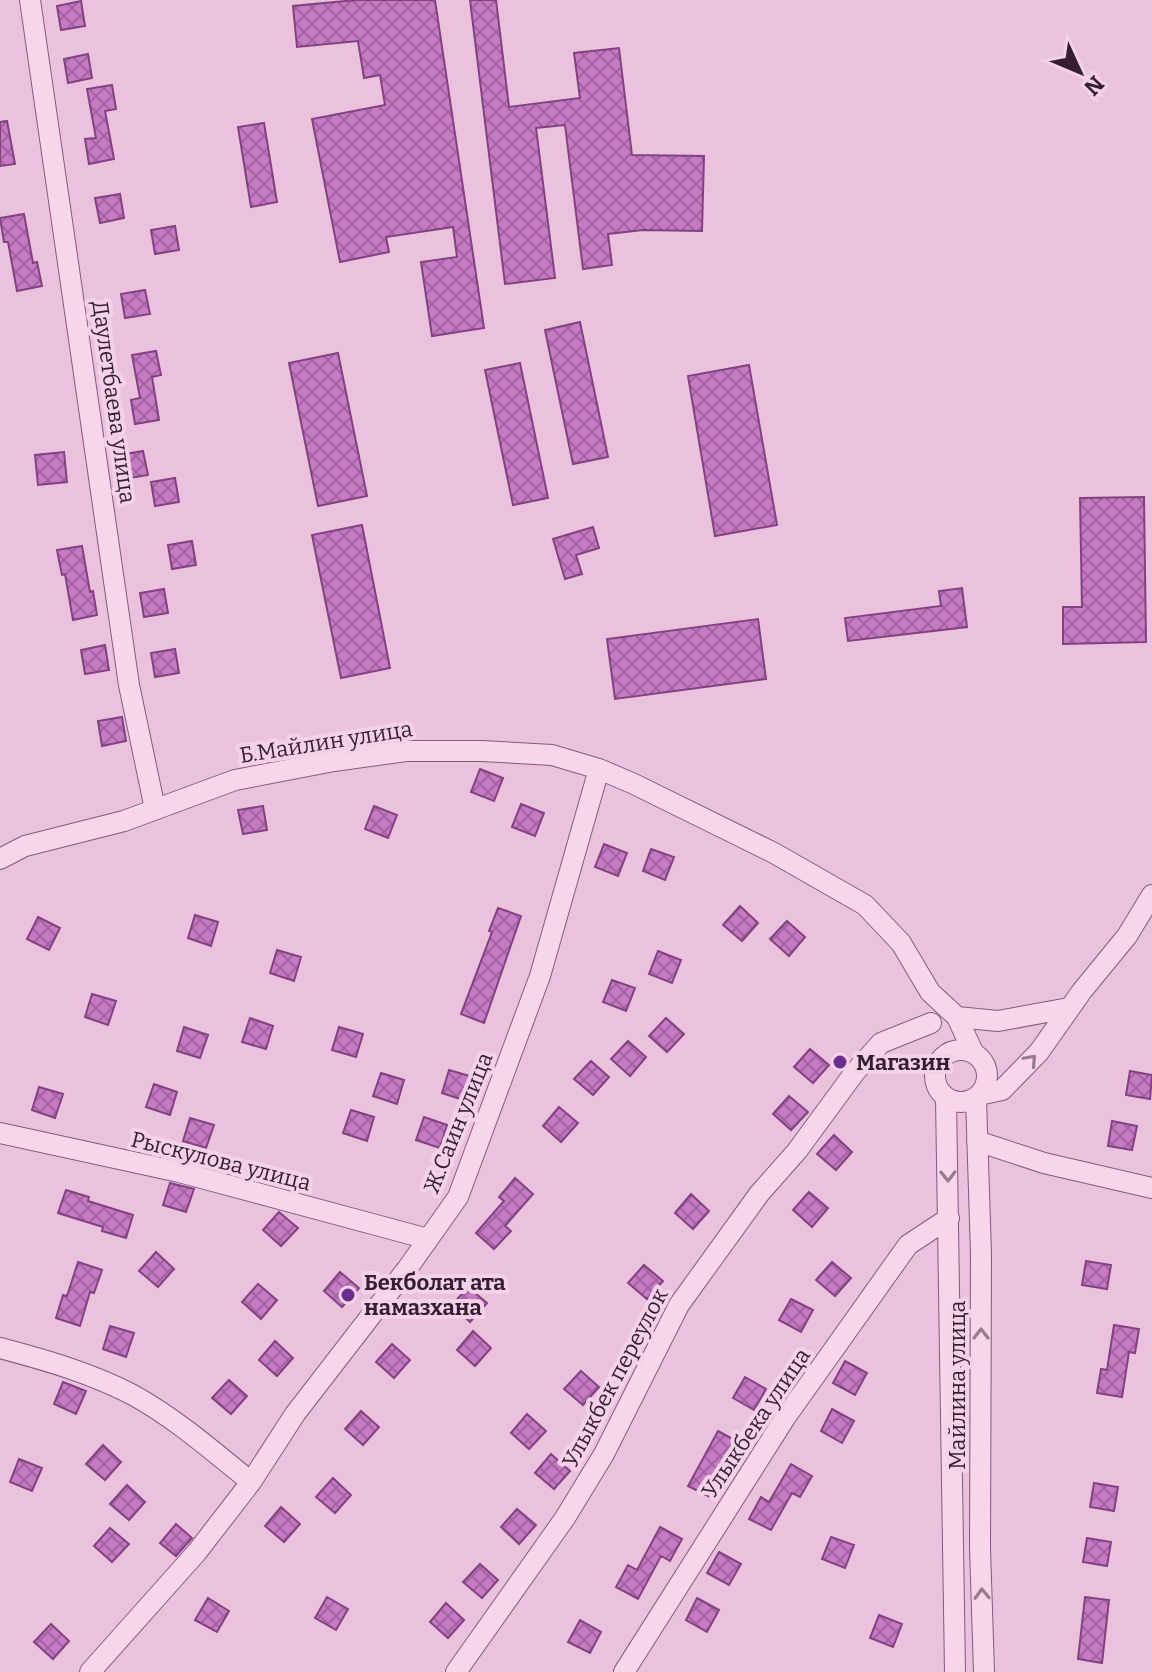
<svg xmlns="http://www.w3.org/2000/svg" width="1152" height="1672" viewBox="0 0 1152 1672" font-family="Bitter,serif">
  <style>
    .building { fill: url(#building-cross-hatch); stroke: #824280; stroke-width: 2 }
    .lines { fill: none; stroke-linecap: round; stroke-linejoin: round }
    .minor-casing { stroke: #845a7d; stroke-width: 22 }
    .minor { stroke: #f7d5eb; stroke-width: 20 }
    .oneway { stroke: #967a8e }
    .poi-dot { fill: #6a2e8f; stroke: #f3d1e8; stroke-width: 3 }
    .labels { text-anchor: middle; dominant-baseline: central; stroke-width: 8; stroke-linejoin: round; paint-order: stroke }
    .street-label { font-size: 22px; fill: #351e32; stroke: #f3d1e8 }
    .poi-label { font-size: 22px; font-weight: bold; fill: #351e32; stroke: #f3d1e8; text-anchor: start }
  </style>
  <defs>
    <pattern id="building-cross-hatch" width="8" height="8" patternUnits="userSpaceOnUse" patternTransform="scale(2)"><rect width="8" height="8" fill="#c77ac4"/><path d="M0 0l8 8M0 8l8-8" fill="none" stroke="#a263a0"/></pattern>
  </defs>
  <rect width="100%" height="100%" fill="#ebc2de"/>
  <path class="building" d="M356,0H435L484,328L432,336L421,262L457,257L453,227L386,237L389,252L340,262L312,119L385,105L380,75L364,78L358,41L297,47L293,6Z
    M470,0H496L509,107L580,98L574,53L619,48L632,155L704,156L702,231L643,230L608,234L612,265L583,269L565,125L536,128L555,278L505,284Z
    M81,1L85,26L61,30L57,6Z
    M88,54L92,78L68,83L64,59Z
    M112,85L116,109L105,111L114,159L89,164L85,139L96,138L87,89Z
    M7,121L15,164L0,166V122Z
    M264,123L277,202L251,207L238,127Z
    M120,194L124,218L100,223L95,198Z
    M24,214L33,263L37,262L42,286L17,291L8,242H4L0,218Z
    M175,226L179,250L155,254L151,230Z
    M145,290L150,314L125,318L121,294Z
    M580,322L608,457L573,464L545,330Z
    M156,351L161,375L152,377L159,420L135,424L131,400L140,398L132,355Z
    M338,353L367,496L318,506L289,363Z
    M520,363L548,498L513,505L485,370Z
    M749,365L777,525L715,536L688,376Z
    M143,451L148,475L123,479L119,455Z
    M64,452L67,482L38,485L35,455Z
    M175,478L179,502L155,506L151,482Z
    M1144,497L1146,642L1063,644V607H1082L1080,498Z
    M362,525L390,668L341,678L312,535Z
    M593,527L599,548L576,555L582,574L565,579L553,539Z
    M192,541L196,565L172,569L168,545Z
    M82,546L90,592L93,591L97,615L73,620L65,574L62,575L57,550Z
    M962,588L967,627L848,641L845,618L941,606L939,591Z
    M164,589L168,613L144,617L140,593Z
    M758,619L766,679L615,699L607,639Z
    M105,645L109,670L85,674L81,650Z
    M175,649L179,673L155,677L151,653Z
    M122,717L126,741L102,746L98,721Z
    M480,769L503,778L494,801L471,792Z
    M521,804L544,813L535,836L512,827Z
    M263,806L267,830L243,834L238,810Z
    M374,806L397,815L388,838L365,829Z
    M604,844L627,853L618,876L595,867Z
    M651,849L674,857L665,880L643,871Z
    M740,906L758,923L742,941L723,925Z
    M498,908L521,916L484,1023L461,1014L492,932L489,931Z
    M195,915L218,922L211,946L188,938Z
    M38,917L60,928L49,950L27,939Z
    M787,921L805,937L789,956L770,939Z
    M277,950L301,957L294,981L270,973Z
    M658,951L681,960L672,983L649,974Z
    M612,980L635,988L626,1011L603,1002Z
    M92,994L116,1001L108,1025L85,1017Z
    M250,1018L273,1026L266,1049L242,1042Z
    M666,1018L684,1034L667,1052L649,1036Z
    M184,1027L208,1035L200,1058L177,1051Z
    M339,1027L363,1034L356,1057L332,1050Z
    M628,1041L646,1057L630,1076L611,1059Z
    M810,1049L829,1065L813,1083L794,1067Z
    M591,1061L609,1077L593,1095L574,1079Z
    M449,1070L473,1077L466,1101L442,1093Z
    M1130,1071L1152,1075L1150,1099L1126,1095Z
    M381,1073L404,1080L397,1104L373,1096Z
    M154,1084L177,1092L170,1115L146,1107Z
    M39,1087L63,1094L55,1118L32,1110Z
    M789,1096L808,1112L791,1130L773,1114Z
    M559,1107L578,1123L561,1142L543,1126Z
    M351,1110L374,1117L367,1141L343,1133Z
    M424,1117L447,1125L440,1148L416,1140Z
    M190,1118L214,1125L206,1148L183,1141Z
    M1112,1121L1137,1126L1132,1150L1108,1146Z
    M834,1135L852,1152L836,1170L817,1154Z
    M515,1178L533,1194L505,1226L511,1231L494,1249L476,1233L504,1201L499,1197Z
    M170,1183L194,1189L186,1212L163,1205Z
    M66,1190L89,1197L88,1201L133,1215L126,1238L102,1231L103,1227L58,1213Z
    M809,1192L828,1208L812,1227L793,1210Z
    M691,1194L709,1211L693,1229L675,1213Z
    M279,1212L298,1228L281,1246L263,1230Z
    M156,1252L174,1269L158,1287L139,1271Z
    M1086,1261L1111,1265L1107,1289L1082,1285Z
    M78,1262L102,1270L94,1293L90,1292L80,1326L56,1318L63,1295L67,1296Z
    M832,1262L851,1278L835,1296L816,1280Z
    M644,1265L663,1281L647,1299L628,1283Z
    M340,1272L359,1288L342,1307L324,1291Z
    M258,1284L277,1300L261,1319L242,1302Z
    M468,1287L487,1303L470,1322L452,1305Z
    M791,1299L813,1310L801,1332L779,1320Z
    M1114,1325L1139,1329L1135,1353L1129,1352L1122,1397L1097,1393L1101,1369L1107,1370Z
    M110,1326L134,1333L126,1357L103,1349Z
    M473,1331L491,1348L475,1366L457,1350Z
    M275,1341L293,1358L277,1376L259,1360Z
    M392,1344L410,1360L394,1378L376,1362Z
    M845,1361L867,1373L855,1395L833,1383Z
    M581,1371L599,1387L583,1405L564,1389Z
    M745,1377L766,1389L754,1410L733,1398Z
    M229,1380L247,1396L231,1414L212,1398Z
    M63,1382L86,1391L76,1414L54,1404Z
    M832,1409L854,1421L842,1443L821,1431Z
    M361,1411L379,1427L363,1445L345,1429Z
    M527,1414L546,1431L529,1449L511,1433Z
    M718,1431L740,1443L710,1497L688,1486Z
    M103,1445L121,1462L105,1480L86,1464Z
    M551,1454L570,1471L554,1489L535,1473Z
    M19,1459L42,1468L32,1491L10,1482Z
    M791,1464L812,1476L800,1497L792,1493L771,1530L749,1519L761,1497L769,1502Z
    M333,1478L351,1495L335,1513L316,1497Z
    M1094,1483L1118,1487L1114,1511L1090,1507Z
    M127,1485L145,1502L129,1520L110,1504Z
    M281,1507L300,1524L284,1542L265,1526Z
    M517,1509L536,1525L519,1544L501,1527Z
    M176,1524L192,1538L176,1556L160,1543Z
    M660,1527L682,1539L670,1561L661,1556L638,1599L616,1587L628,1565L637,1570Z
    M110,1528L129,1544L112,1562L94,1546Z
    M831,1537L854,1545L845,1568L822,1559Z
    M1087,1538L1111,1542L1107,1566L1083,1562Z
    M719,1552L741,1564L729,1585L707,1573Z
    M480,1564L498,1580L482,1598L463,1582Z
    M327,1597L348,1609L336,1630L315,1618Z
    M1085,1597L1109,1600L1102,1663L1078,1659Z
    M208,1598L229,1611L217,1632L195,1620Z
    M697,1598L719,1610L707,1632L686,1620Z
    M446,1603L464,1620L448,1638L430,1622Z
    M879,1615L902,1624L893,1647L870,1638Z
    M580,1620L601,1632L590,1653L568,1642Z
    M51,1624L69,1641L53,1659L34,1642Z"/>
  <g class="lines">
    <g class="minor-casing">
      <path id="minor" d="M30,0L129,685L155,809
        M0,859L25,846L124,821L235,780L334,761L406,751H482L552,755L599,769L634,784L774,853L865,905L901,943L930,992L957,1017L973,1052
        M957,1017L998,1021L1069,1008
        M935 1076a26 26 0 1 1 52 0a26 26 0 1 1-52 0Z
        M979,1095L1002,1090L1039,1052L1082,991L1127,936L1152,895
        M946,1098L955,1672
        M976,1098L981,1254L980,1548L984,1672
        M0,1133L179,1172L428,1239
        M977,1141L1044,1163L1152,1188
        M0,1348C45,1360 91,1373 133,1395C175,1418 214,1452 251,1482
        M90,1672L197,1552L251,1482L295,1414L407,1269L458,1197L540,976L599,769
        M456,1672L565,1518L604,1454L679,1305L759,1194L797,1151L855,1072L881,1043L931,1023
        M624,1672L785,1418L908,1245L949,1218"/>
    </g>
    <use href="#minor" class="minor"/>
  </g>
  <defs><path id="oneway-chevron" d="M-2-3.5L2.5 0L-2 3.5" fill="none" stroke-width="1.6" stroke-linecap="round" stroke-linejoin="round" transform="scale(2)"/></defs>
  <g class="oneway">
    <use href="#oneway-chevron" transform="translate(1031 1060) rotate(-48)"/>
    <use href="#oneway-chevron" transform="translate(948 1176) rotate(89)"/>
    <use href="#oneway-chevron" transform="translate(981 1334) rotate(-90)"/>
    <use href="#oneway-chevron" transform="translate(982 1594) rotate(-92)"/>
  </g>
  <g class="poi-dot">
    <circle cx="840" cy="1062" r="8"/>
    <circle cx="348" cy="1295" r="8"/>
  </g>
  <g class="labels">
    <g class="street-label">
      <text transform="translate(114 402) rotate(82)">Даулетбаева улица</text>
      <text transform="translate(326 742) rotate(-9)">Б.Майлин улица</text>
      <text transform="translate(458 1123) rotate(-68)">Ж.Саин улица</text>
      <text transform="translate(221 1161) rotate(14)">Рыскулова улица</text>
      <text transform="translate(615 1378) rotate(-62)">Улыкбек переулок</text>
      <text transform="translate(957 1385) rotate(-90)">Майлина улица</text>
      <text transform="translate(756 1423) rotate(-56)">Улыкбека улица</text>
    </g>
    <g class="poi-label">
      <text x="856" y="1062">Магазин</text>
      <text x="364" y="1282">Бекболат ата<tspan x="364" dy="25">намазхана</tspan></text>
    </g>
  </g>
  <g transform="translate(1080 72) rotate(134)" stroke="#f3d1e8" stroke-width="6" paint-order="stroke">
  <path d="M0-6L14 30L0 20L-14 30Z" fill="#351e32"/>
  <text y="-12" font-size="22" font-weight="bold" text-anchor="middle" fill="#351e32">N</text>
  </g>
</svg>
